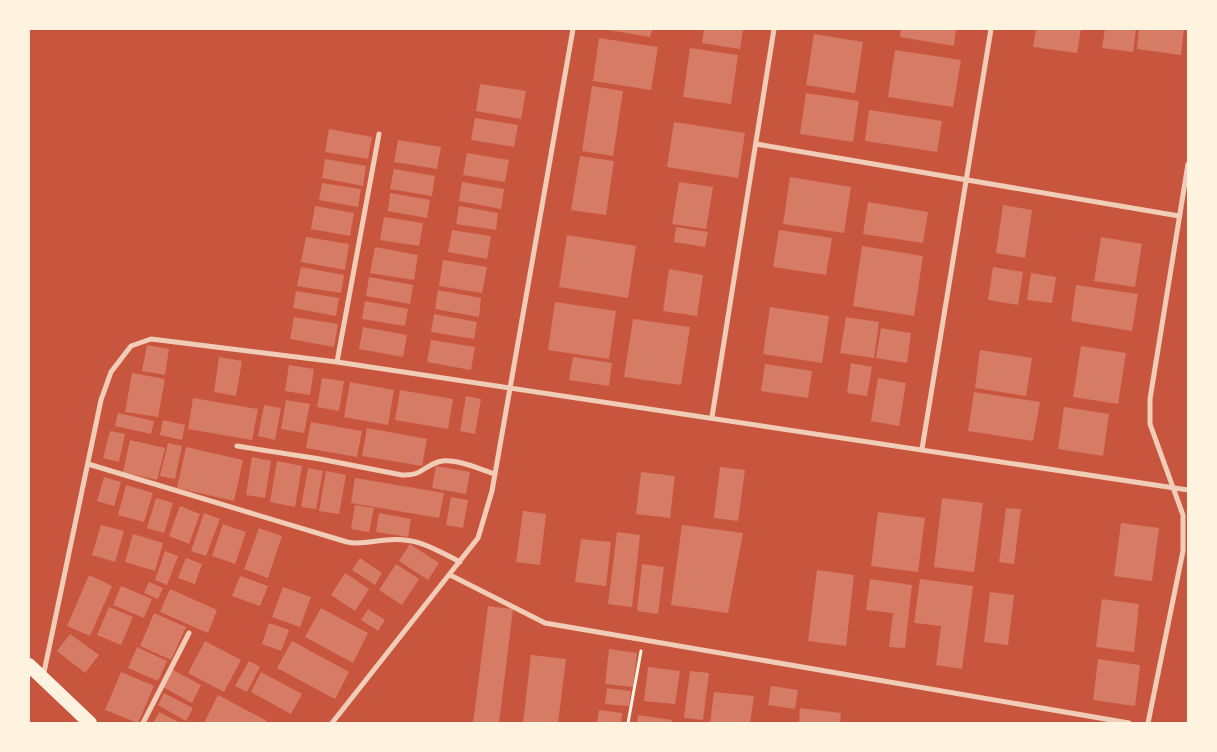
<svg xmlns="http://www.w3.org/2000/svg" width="1217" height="752" viewBox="0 0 1217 752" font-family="Signika,sans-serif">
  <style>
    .building { fill: #d67c66 }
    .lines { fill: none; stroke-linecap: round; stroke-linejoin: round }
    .path { stroke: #fff3e0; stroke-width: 3 }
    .minor { stroke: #f1ccb7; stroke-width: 5 }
    .trunk { stroke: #fff3e0; stroke-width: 14 }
  </style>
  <rect width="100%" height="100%" fill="#c8553d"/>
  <path class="building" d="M602,29H652L650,37Z
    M704,29H743L740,49L702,43Z
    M901,29H956L954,46L900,37Z
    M1036,29H1081L1077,53L1033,47Z
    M1105,29H1136L1133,52L1102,48Z
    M1139,29H1184L1181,55L1137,49Z
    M814,34L863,42L855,93L806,85Z
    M599,38L658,47L651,90L593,81Z
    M690,48L738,55L731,104L683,97Z
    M895,50L961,60L953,107L888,97Z
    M480,84L526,91L521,119L476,111Z
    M592,86L623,91L613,156L582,151Z
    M806,93L859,101L853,142L800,134Z
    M869,110L942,121L937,152L865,141Z
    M475,118L518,125L514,147L471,140Z
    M674,122L745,133L738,178L667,167Z
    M329,129L372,137L368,159L325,152Z
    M398,140L441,147L437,169L394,162Z
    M467,153L509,160L505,182L463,175Z
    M580,156L614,161L606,215L571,210Z
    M325,159L366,166L363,186L322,178Z
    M394,169L435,176L432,196L390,189Z
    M790,177L851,187L844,233L783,224Z
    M462,182L504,189L501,209L459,201Z
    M679,182L713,187L706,229L672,224Z
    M322,183L361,189L358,207L319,200Z
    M390,193L430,200L427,218L388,211Z
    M868,202L928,212L923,243L863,234Z
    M1003,205L1032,210L1025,258L996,253Z
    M315,206L354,213L350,236L311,229Z
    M459,206L498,213L496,230L456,224Z
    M384,217L423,223L419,246L380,240Z
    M676,227L708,232L705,247L674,242Z
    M452,230L491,236L487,259L448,252Z
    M779,230L832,238L826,275L773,267Z
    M567,235L636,246L628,298L559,287Z
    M306,237L349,244L345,270L301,262Z
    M1101,237L1142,244L1135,287L1094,281Z
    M862,246L923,256L914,316L853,306Z
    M375,247L418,255L414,280L370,273Z
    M443,260L487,267L482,293L439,286Z
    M301,267L344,275L341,293L297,286Z
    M993,267L1023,272L1018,305L988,300Z
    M669,269L703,275L697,316L663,311Z
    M1031,273L1056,277L1052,303L1027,300Z
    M369,277L413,285L410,304L366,296Z
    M1076,285L1138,294L1132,331L1071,321Z
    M438,290L481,298L479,317L435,309Z
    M296,291L339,298L336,316L293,308Z
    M365,301L408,309L405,326L362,319Z
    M555,302L616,311L609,359L548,350Z
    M770,307L829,316L822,363L763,354Z
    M434,314L477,322L474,339L431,332Z
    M294,317L338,324L334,347L290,339Z
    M846,317L879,322L874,358L840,353Z
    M633,319L690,327L681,385L624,377Z
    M363,327L407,335L403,357L359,349Z
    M881,328L911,333L907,363L876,358Z
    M431,340L475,347L471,370L427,362Z
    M147,345L169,349L165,375L142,371Z
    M1081,346L1126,353L1118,404L1073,397Z
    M980,350L1032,358L1026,396L975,388Z
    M219,357L242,361L236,396L214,392Z
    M573,357L612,363L609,386L569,380Z
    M851,363L872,367L867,396L847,393Z
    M765,364L812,371L808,398L761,391Z
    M289,365L314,369L310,395L285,391Z
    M132,373L165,379L158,417L125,412Z
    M322,378L344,381L339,411L317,407Z
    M878,378L906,383L899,426L871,421Z
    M350,382L394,390L388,425L344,417Z
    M400,390L453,399L448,429L395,420Z
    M974,392L1040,402L1033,441L968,431Z
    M466,396L481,399L475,434L460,431Z
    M193,398L258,409L252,440L188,429Z
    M286,400L310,404L304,433L281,429Z
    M264,405L281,408L275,440L258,436Z
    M1064,407L1109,414L1103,456L1058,449Z
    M118,413L154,421L151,434L115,426Z
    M163,420L185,425L182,440L160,435Z
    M311,422L362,431L357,457L306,448Z
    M367,428L427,439L422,466L362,456Z
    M110,431L125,434L119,462L103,458Z
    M130,440L165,448L157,480L123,472Z
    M168,443L182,446L175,479L160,476Z
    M186,447L243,460L234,501L177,488Z
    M252,457L271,461L265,498L246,495Z
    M277,461L302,466L295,507L270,502Z
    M436,466L470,472L466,494L432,488Z
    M720,467L745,470L738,521L714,518Z
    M308,468L323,471L316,509L301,507Z
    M326,471L346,475L339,514L319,511Z
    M641,472L675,476L670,518L636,514Z
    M104,477L121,482L114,506L97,501Z
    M355,478L444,493L439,518L351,503Z
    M126,485L153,493L144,522L118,515Z
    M451,497L468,500L463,528L446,525Z
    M156,498L173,503L164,533L147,528Z
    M942,498L983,503L974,572L934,567Z
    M355,505L374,508L369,532L351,529Z
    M180,506L200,514L189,544L169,536Z
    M1006,508L1021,509L1014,564L999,562Z
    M523,511L546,514L540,565L516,562Z
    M878,512L925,518L918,572L871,566Z
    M204,513L220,519L206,556L191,551Z
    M379,513L411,519L408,537L376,532Z
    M1121,523L1159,528L1152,581L1114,576Z
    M223,524L246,532L235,564L212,556Z
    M101,525L124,531L115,562L92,555Z
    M682,525L743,533L728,613L671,605Z
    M259,528L282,536L268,578L244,569Z
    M617,532L640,535L632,607L608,604Z
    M133,534L163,543L155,571L125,562Z
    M581,539L611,542L606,586L575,582Z
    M410,544L439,563L428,580L399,561Z
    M165,551L178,556L167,585L155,580Z
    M186,558L202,564L195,584L178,578Z
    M360,558L382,573L375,585L352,570Z
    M396,564L419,579L402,605L379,590Z
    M642,564L664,567L658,614L637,611Z
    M817,570L854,575L846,646L808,641Z
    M345,573L369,589L355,611L331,595Z
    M89,575L112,586L90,636L67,626Z
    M240,576L268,586L260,606L232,596Z
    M870,579L912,585L905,648L889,647L893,613L866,610Z
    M920,579L973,586L962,669L936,665L941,626L914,623Z
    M149,582L163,588L158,599L144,593Z
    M121,586L152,599L144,618L113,605Z
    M283,587L311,597L300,627L272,617Z
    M170,589L217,610L208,633L160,612Z
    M990,592L1014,595L1008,645L984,642Z
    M1102,599L1139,604L1134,652L1096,647Z
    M488,606L513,609L499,723H473Z
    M109,607L133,617L121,645L97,635Z
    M321,608L368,633L353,663L305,637Z
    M368,609L385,620L378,631L361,620Z
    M154,613L186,627L171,660L140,646Z
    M269,623L289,630L281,651L262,644Z
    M70,634L99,655L85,673L57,651Z
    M205,641L241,660L224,692L188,673Z
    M292,641L349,672L335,699L277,668Z
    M137,647L167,661L158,681L128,668Z
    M609,649L637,653L633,687L605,684Z
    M531,655L566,659L558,723H523Z
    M1098,659L1140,665L1135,706L1093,700Z
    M249,661L260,667L247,692L235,686Z
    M648,667L680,671L675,704L644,701Z
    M173,670L201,685L192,703L163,687Z
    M690,671L709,673L703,720L684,718Z
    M121,672L154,686L138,723L105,710Z
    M261,672L302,694L291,714L251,692Z
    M771,686L798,690L795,709L768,705Z
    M607,688L631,691L629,706L605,704Z
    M714,692L754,696L750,723H710Z
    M164,693L193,708L186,721L158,705Z
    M218,695L267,721L265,723H204Z
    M800,708L841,713L840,723H799Z
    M599,710L622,713L621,723H597Z
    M159,712L181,723H153Z
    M638,715L672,720L671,723H637Z"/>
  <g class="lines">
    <path class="path" d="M628,723L641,651"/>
    <path class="minor" d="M756,144L1179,216
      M337,362L379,134
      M712,417L774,29
      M237,446L320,459L402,475C422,476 422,467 438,462C454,457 479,469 495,474
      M922,449L991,29
      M88,464L347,542C361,545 372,541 386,540C417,537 433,548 460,562
      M450,575L545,623L1129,723
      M43,677L101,400L111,372L131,346L151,339L337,362L1188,490
      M143,723L189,633
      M332,723L478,538L492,491L573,29
      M1148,723L1183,551V515L1150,424V399L1188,164"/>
    <path class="trunk" d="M29,665L90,723"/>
  </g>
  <rect width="1217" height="752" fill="none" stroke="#fff3e0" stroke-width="60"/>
</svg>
